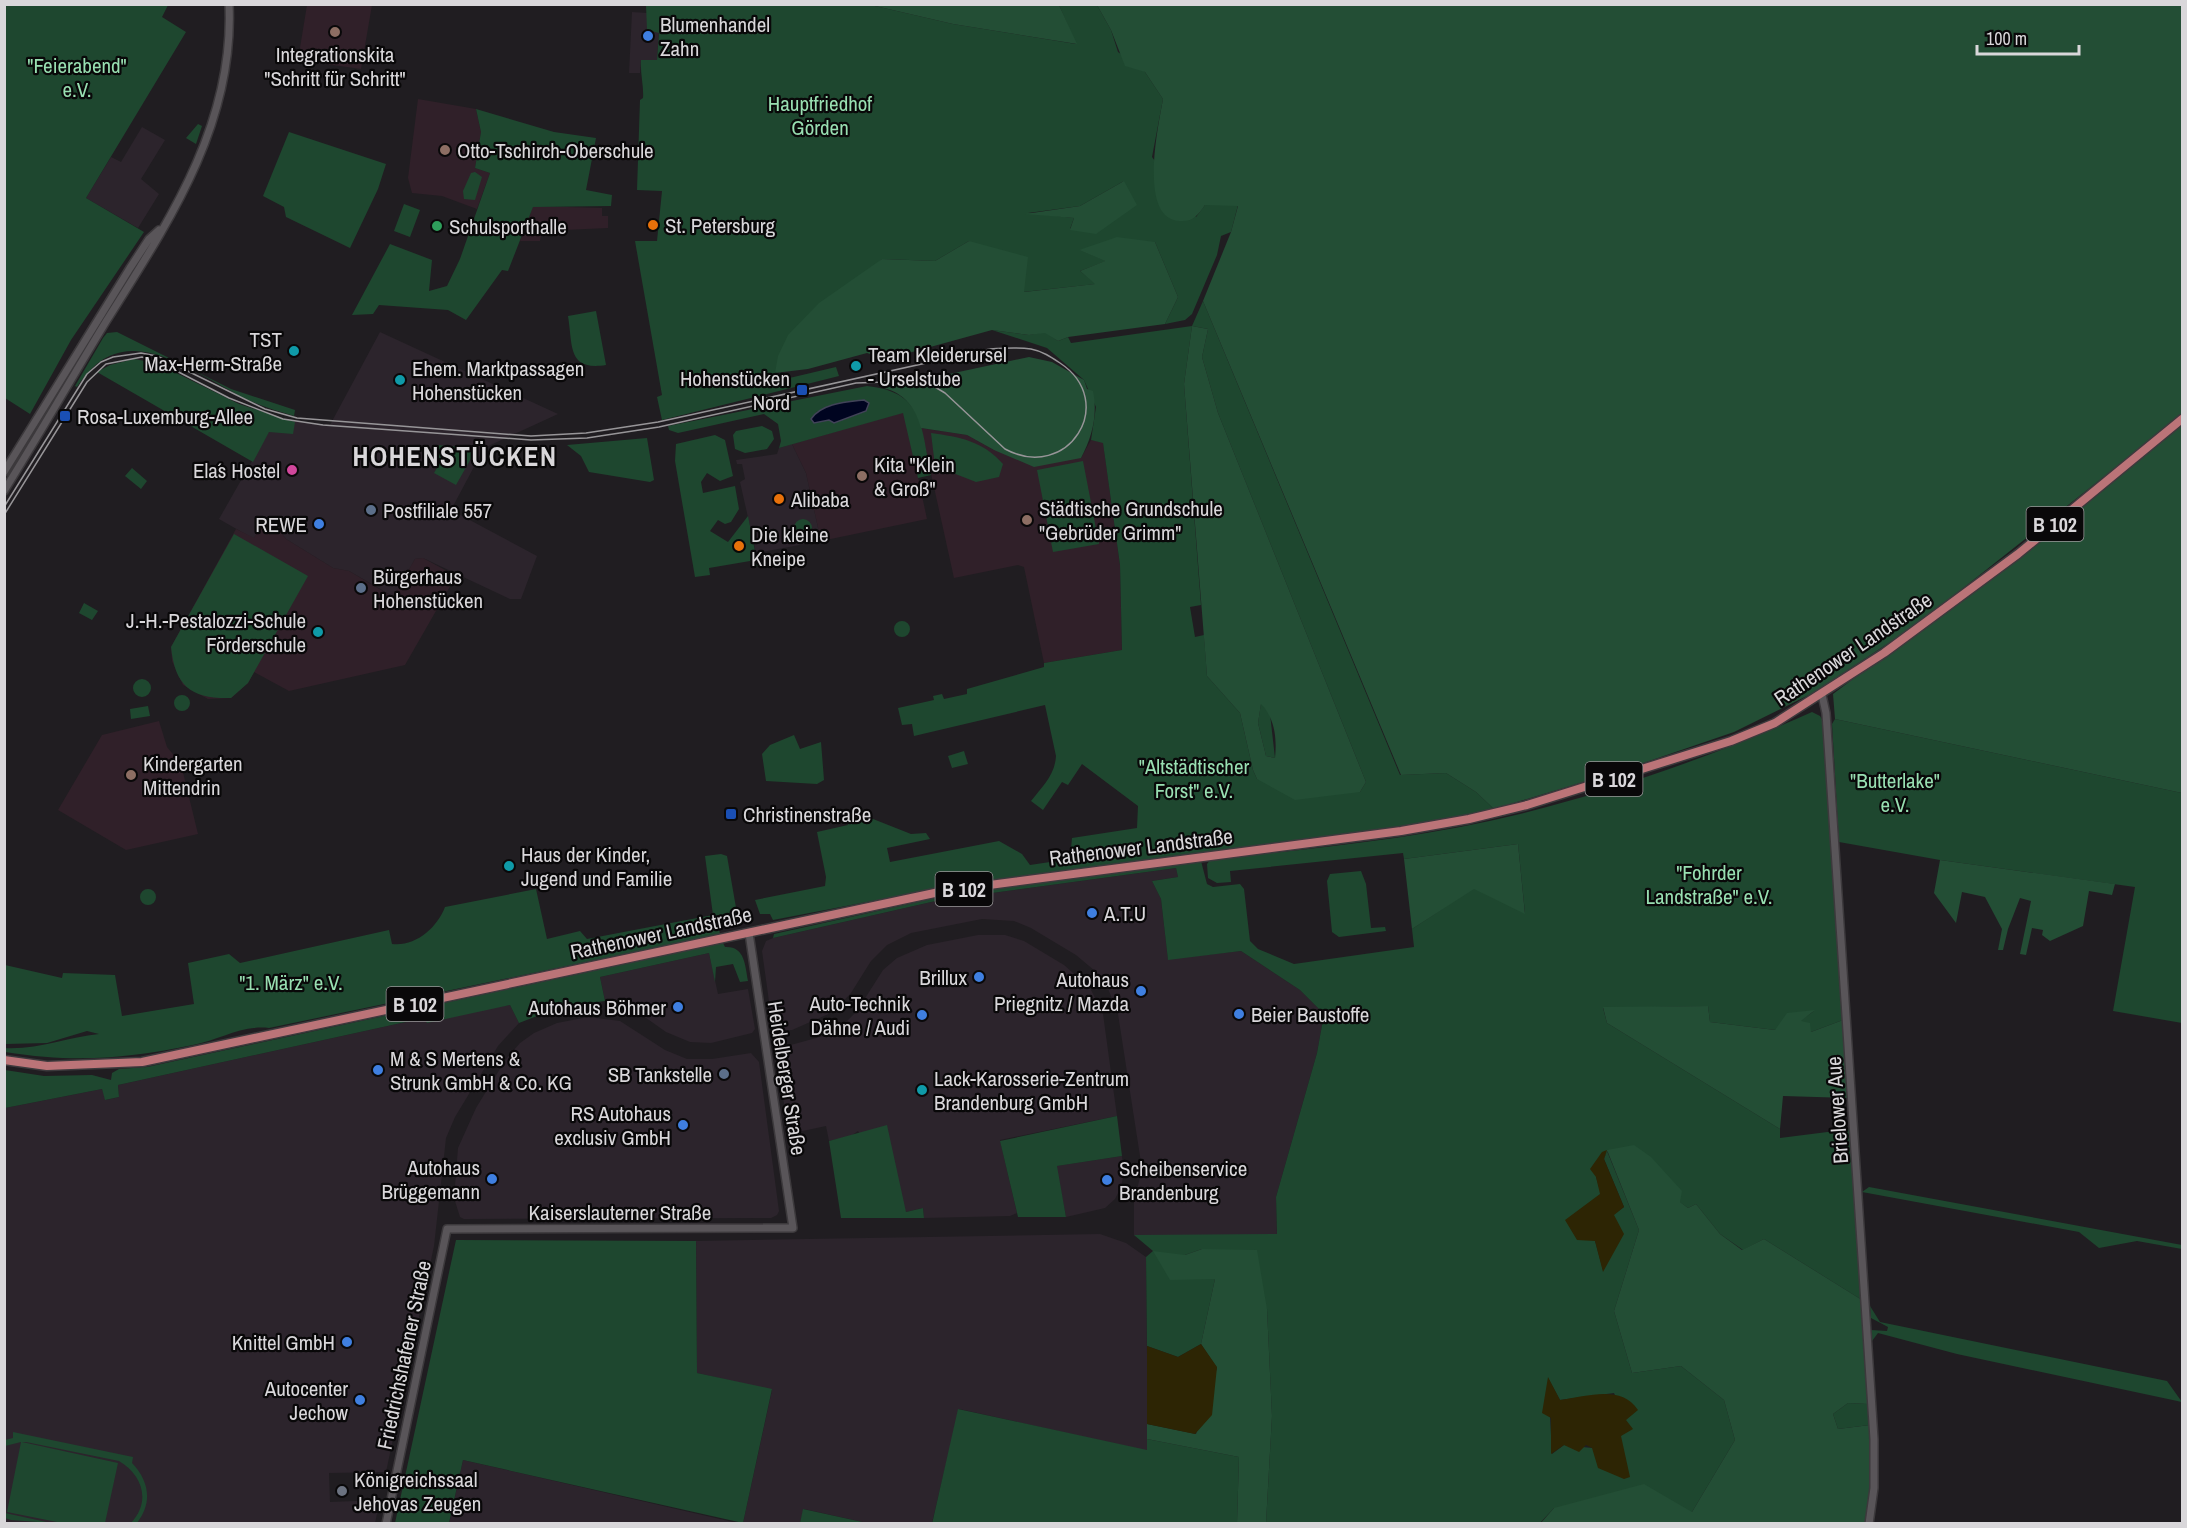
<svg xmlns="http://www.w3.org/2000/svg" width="2187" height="1528" viewBox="0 0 2187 1528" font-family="'Archivo Narrow',sans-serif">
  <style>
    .built { fill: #2c242c }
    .education { fill: #302029 }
    .green { fill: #1e472f; fill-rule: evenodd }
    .forest { fill: #234e35; fill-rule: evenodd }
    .sand { fill: #2d2504 }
    .water { fill: #000420; stroke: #414358; stroke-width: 1.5 }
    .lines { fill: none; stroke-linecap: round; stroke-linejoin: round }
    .tertiary-casing { stroke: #3c393c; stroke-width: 10 }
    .primary-casing { stroke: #3c393c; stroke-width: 11 }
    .tertiary { stroke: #595559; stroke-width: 7 }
    .primary { stroke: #bb7478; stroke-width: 8 }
    .tram { stroke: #979598; stroke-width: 1.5 }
    .education-dot { fill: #8d6e63; stroke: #090809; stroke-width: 2 }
    .shop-dot { fill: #3f7fe0; stroke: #090809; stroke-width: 2 }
    .food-dot { fill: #e8710a; stroke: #090809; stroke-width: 2 }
    .leisure-dot { fill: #2e9e5b; stroke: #090809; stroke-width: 2 }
    .culture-dot { fill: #0f9aa8; stroke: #090809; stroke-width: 2 }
    .transit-dot { fill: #1a4fb4; stroke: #090809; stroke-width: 2 }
    .hotel-dot { fill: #d1479c; stroke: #090809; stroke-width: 2 }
    .service-dot { fill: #5c6f8a; stroke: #090809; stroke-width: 2 }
    .worship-dot { fill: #6b7280; stroke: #090809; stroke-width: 2 }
    .labels { text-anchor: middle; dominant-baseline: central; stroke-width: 4.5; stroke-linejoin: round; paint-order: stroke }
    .shield { fill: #090809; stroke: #9b999b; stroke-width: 1.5 }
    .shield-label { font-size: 20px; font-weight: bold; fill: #d9d7da }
    .poi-label { font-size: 21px; fill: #d9d7da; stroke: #090809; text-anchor: start }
    .park-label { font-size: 21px; fill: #98dfb1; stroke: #090809 }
    .street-label { font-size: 21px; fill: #d9d7da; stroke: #090809 }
    .district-label { font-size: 27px; font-weight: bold; letter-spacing: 1.5px; fill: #d9d7da; stroke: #090809 }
  </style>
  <rect width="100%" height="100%" fill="#201d21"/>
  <path class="built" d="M632,12L647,13L659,33L657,60H641L640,73H629Z
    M142,127L165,140L141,179L159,194L138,228L86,198L111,157L121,162Z
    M380,332L558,414L484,448L451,510L537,556L521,599H510L423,558L415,559L394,597L349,571L333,568L286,539L278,529L264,521L254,539L219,519L276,419L330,425Z
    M792,444L806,473L821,541L756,553L740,482L745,479L742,464H737L736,460L777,454L779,448Z
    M1176,868L1178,877L1152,881L1161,899L1168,959L1241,951L1300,990L1324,1014L1317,1053L1276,1197L1277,1235H1134V1202L1142,1169L1118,1014L1107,986L1095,971L1076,955L1031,928L1014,921L982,919L911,933L887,945L871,961L851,993L833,1012L792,1030H779L772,1023L762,951L766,941L773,938L940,900Z
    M978,935H1005L1024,941L1064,965L1090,988L1103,1014L1117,1116L1000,1140L1017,1213L1010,1216L924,1218L923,1208L906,1212L858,1131L851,1136L829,1141L826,1126L789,1134L777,1061L787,1046L827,1035L845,1023L857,1011L883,970L897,958L927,945Z
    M709,953L718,994L748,989L755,1029L752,1033L711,1043L690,1042L666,1032L632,1008L605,1001L600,977Z
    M510,1005L519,1023L498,1046L455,1117L446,1138L434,1246L386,1472L329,1473L330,1502L380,1500L375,1523L5,1524V1108L102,1089L106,1100L119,1097L118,1085L424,1018Z
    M588,1017L620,1021L665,1050L687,1059H712L751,1053L759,1062L779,1211L777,1215L771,1218L464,1219L460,1217L454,1198L458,1148L476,1108L506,1059L520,1043L534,1033L557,1023Z
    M1122,1156L1124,1173L1121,1187L1115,1199L1105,1208L1066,1217L1056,1166Z
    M1100,1234L1126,1243L1146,1257L1148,1451L959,1409L932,1523H867L804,1509L800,1523H743L772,1390L697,1373L696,1241Z
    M463,1460L737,1523L449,1524Z"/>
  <path class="education" d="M307,5H372L361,69L298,60Z
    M418,99L476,109L481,132L475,168L490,173L477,209L442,196L412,193L408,178Z
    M533,206L602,208V216H608V228L542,231L540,241H520Z
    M904,412L927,519L821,541L806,473L792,444Z
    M921,428L967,435L994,450L1081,458L1091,440L1103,442L1120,565L1122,650L1044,663L1024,567L1018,565L954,578Z
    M264,521L278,529L286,539L333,568L349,571L393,597L415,559L423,558L456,576L405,665L289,691L254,672L248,683L231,698L208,699L183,685L172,661L171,647L236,529L254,538Z
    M159,721L167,747L181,764L198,834L126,850L58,810L102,735Z"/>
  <path class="green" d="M5,4L168,5L162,17L186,32L86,198L144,232L71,340L30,414L5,398Z
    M646,5H871L953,24L1076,44L1059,5H1097L1111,30L1118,52L1145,72L1163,99L1152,157L1196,217L1205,205H1238L1231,232L1221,236L1217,255L1192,314L1185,320L1165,324L1178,297L1155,242L1080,250L1106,261L1080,271L1096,284L1023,292L969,241L935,261L882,259L775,373L781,380L836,367L839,376L662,420L657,397L662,395L635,241H657L662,191L637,190L640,100L643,98C644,87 640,73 641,60H657L659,33L647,30ZM1124,181L1070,229L1074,218L1028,213L1080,206Z
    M476,109L554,132L596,138L586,190L612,195L611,206L533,207L508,271L502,270L466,320L448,310L379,305L373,314L352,315L390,244L432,260L429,291L447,286L460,259L490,173L475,168L481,132Z
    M198,124L202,126L196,144L186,138Z
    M289,132L386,164L378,189L350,248L286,217L284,207L263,196Z
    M475,172L482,177L475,200L464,199L463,191L471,173Z
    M404,204L420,210L410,237L394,231Z
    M1203,301L1400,775L1446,773L1476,792L1494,809L1468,816L1347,834L940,888L773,920L770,914H760L755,900L825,886L826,877L817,832L848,825L849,820L868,817L911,834L926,833L930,839L887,848L890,862L999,841L1022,854L1030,865L1070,859L1072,838L1137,828L1138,806L1082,764L1068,785L1062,782L1043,810L1031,801C1042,787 1055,775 1056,756L1045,705L914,736L912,724L902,725L898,708L934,700L933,696L942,694L944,699L967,694V689L1044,667V663L1122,650L1120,565L1103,443L1091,440L1096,407L1084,380L1047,348L992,330L1029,335L1045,332L1058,341L1068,337L1071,343L1192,326ZM1192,326L1208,329L1202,357L1218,413L1366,782L1360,792L1257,779L1253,770L1240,713L1207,676L1204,635L1195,637L1190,607L1201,605L1184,384Z
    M596,311L606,365C567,371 573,346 568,316Z
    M117,332L231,389L295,410L294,416C277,411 261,406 246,399C216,384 165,349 132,351C105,352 91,367 77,387L75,386L103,338L107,333Z
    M134,359L156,363L239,404L295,422L293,434L269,432L253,462L97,372L110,365Z
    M867,386C925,392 921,428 931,475L918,478L903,413L779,448L781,441L778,424L764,414L678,433L669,430L668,426ZM864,400L866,411L834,423L816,412Z
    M762,426L772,431L774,439L767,449L745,453L735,449L733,435L736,431Z
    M931,433C960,437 983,441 1003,464L999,477L976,482L935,466Z
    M715,435L725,440L733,476L720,481L707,473L701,482L703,493L735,486L739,509L731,522L725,524L718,520L710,531L728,542L748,516L758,566L752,567L750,561L709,568L710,575L695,577L675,461L676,444Z
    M647,438L654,480L650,482L589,472L581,456L567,445Z
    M435,445L477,448L456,485L434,473L438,466Z
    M1083,461L1099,544L1053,552L1037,470Z
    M132,468L147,481L141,489L125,476Z
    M794 528a9 9 0 1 1 18 0a9 9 0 1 1-18 0Z
    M234,534L308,576L248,683L231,698C192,699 175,687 171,647Z
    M84,603L98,611L92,620L79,613Z
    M894 629a8 8 0 1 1 16 0a8 8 0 1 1-16 0Z
    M133 688a9 9 0 1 1 18 0a9 9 0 1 1-18 0Z
    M174 703a8 8 0 1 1 16 0a8 8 0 1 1-16 0Z
    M1261,703L1270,714L1275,758L1266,756L1258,723Z
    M148,706L150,716L131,719L130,709Z
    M1812,712L1820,716L1823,721L1843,1020L1811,1032L1800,1021L1814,1011L1775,1030L1710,1022L1708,1006L1603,1008L1607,1023L1780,1129V1138L1851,1129L1862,1300L1764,1239L1743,1250L1720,1234L1696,1204L1688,1208L1607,1151L1639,1230L1614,1311L1632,1373L1681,1366L1724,1400L1735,1440L1692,1512L1554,1508L1540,1523H1266L1272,1416L1267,1309L1202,1249L1185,1255L1215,1279L1201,1344L1178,1357L1147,1346L1146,1257L1153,1251L1134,1235L1277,1234L1276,1197L1317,1053L1324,1014L1300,990L1241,951L1168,960L1161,899L1152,881L1178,877L1176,868L940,900L773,938L774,934L958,893L1201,861L1207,884L1213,887L1240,884L1244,889L1250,941L1258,949L1294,964L1414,947L1412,929L1474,888L1525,913L1518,844L1404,859L1403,853L1230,871L1231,882L1217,883L1208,878L1207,864L1210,860C1313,848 1420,839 1520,814C1620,789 1718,754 1812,712ZM1607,1151L1604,1159L1624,1207L1613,1215L1603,1270L1595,1241L1601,1194L1596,1177ZM1548,1378L1560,1400L1614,1393L1626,1420L1621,1436L1592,1448L1564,1445L1552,1454Z
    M1835,719L2182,793V1023L2113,1011L2135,887L1940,860L1839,842L1832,724Z
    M794,735L800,749L821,742L824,780L817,784L766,781L762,754L770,745Z
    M964,751L968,764L952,768L948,756Z
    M721,854L727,856L738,919L729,917L728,921L718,924L720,934L269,1028C241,1025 220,1040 193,1045C124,1059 75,1063 5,1052L4,1048C38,1050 67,1037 99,1034L87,1031L47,1043L5,1044V965L62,978L63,973L115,975L122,1016L194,1004L188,963L229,954L240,963L389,930L392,944C415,947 437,928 445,907L536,889L547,939L580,931L587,939L713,915L705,856Z
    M1361,871L1366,884L1371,928L1385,927L1386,931L1339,937L1332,932L1327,881L1330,874Z
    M140 897a8 8 0 1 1 16 0a8 8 0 1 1-16 0Z
    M723,943L725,947C745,946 745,965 748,981L740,982L733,964L716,967L715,982L709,953L600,977L605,1001L563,1006L519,1023L510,1005L427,1023L424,1018L118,1085L119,1097L105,1100L102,1089L5,1108V1070L44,1076L92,1075L111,1080L112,1073L119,1069L147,1067Z
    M1117,1116L1122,1156L1057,1166L1066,1217H1018L1000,1141Z
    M887,1125L906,1212L923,1208L924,1218H841L829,1141Z
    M1869,1187L2182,1245V1249L2137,1241L2099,1248L2079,1232L1862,1192Z
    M456,1240L696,1241L697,1373L772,1389L743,1523L463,1460L449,1523H395Z
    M1870,1306L1880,1322L2167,1381L2182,1402L1957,1354L1878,1333L1872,1341L1871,1330L1887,1331L1888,1327L1871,1318Z
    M1848,1403L1868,1404L1870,1425L1838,1429L1833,1414Z
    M958,1409L1147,1450V1439L1239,1457L1237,1523L932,1524Z
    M13,1432L133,1457L132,1463C149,1481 153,1502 137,1523H131C151,1502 143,1475 119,1461L26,1442H22L118,1463L105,1523H62L7,1512L21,1442L5,1446V1440L13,1438Z
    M803,1509L867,1523H800Z
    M5,1513L51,1523L11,1520L5,1518Z"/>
  <path class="forest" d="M871,5H1059L1077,44L953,24Z
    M1097,5H2182V415L1919,623L1813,693L1734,732L1620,771L1494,809L1476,792L1446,773L1401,775L1203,301L1231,232L1238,206L1205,205C1198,215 1193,222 1180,221C1137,220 1159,123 1163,99L1145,72L1125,66L1111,30Z
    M1124,181L1137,205L1096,234L1070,230L1074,218L1025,214L1080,206Z
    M1117,237L1155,242L1178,297L1165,324L1068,337L1058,341L1045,333L1029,335L992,330L894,357H879L867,353L808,369L775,373L778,356L788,335L819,303L882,259L935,261L969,241L1028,257L1024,292L1095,284L1080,271L1105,261L1079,250Z
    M1192,326L1208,329L1202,357L1218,413L1366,782L1360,792L1295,800L1257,779L1253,770L1240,713L1207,676L1184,384ZM1261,704C1275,718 1277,739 1275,758L1266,756L1258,723Z
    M1029,357L1052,362L1084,380L1087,389L1093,391C1098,415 1092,437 1081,458L1034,467L994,450L967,435L921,428C915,407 905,394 884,388Z
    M2182,422V793L1835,719L1833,694L2095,497Z
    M1518,844L1525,914L1474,889L1412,929L1404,859Z
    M1940,860L2115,884L2112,895L2089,891L2083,926L2050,941L2042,935L2043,930L2032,928L2026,955L2020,954L2031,901L2020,898L2008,929L2003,950H1998L2002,929L1985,897L1962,892L1956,923L1934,893Z
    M1708,1006L1710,1022L1775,1030L1787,1013L1815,1010L1801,1021L1810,1023L1811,1032L1843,1020L1849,1098L1783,1096L1780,1129L1607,1023L1603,1007Z
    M1634,1145L1651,1157L1682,1191L1680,1202L1688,1208L1696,1204L1720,1234L1742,1250L1764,1239L1862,1300L1868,1404L1848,1403L1833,1414L1838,1429L1870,1425L1871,1487L1866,1523L1540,1524L1554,1508L1644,1484L1692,1512L1735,1440L1724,1400L1681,1366L1632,1373L1614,1311L1639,1230L1607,1150Z
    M1202,1249L1257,1250L1267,1309L1272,1416L1266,1523H1237L1239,1457L1147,1439V1424L1196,1434L1217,1368L1201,1344L1215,1279L1170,1280L1153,1251L1185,1255Z"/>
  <path class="sand" d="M1607,1150L1604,1159L1624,1207L1614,1215L1624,1234L1603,1272L1595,1241L1577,1240L1565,1220L1600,1194L1596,1177L1590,1169L1602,1152Z
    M1201,1344L1217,1367L1212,1415L1195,1434L1147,1424V1346L1178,1357Z
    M1548,1377L1560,1400C1586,1397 1621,1384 1638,1410L1626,1420L1633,1429L1621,1436L1630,1477L1624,1479L1598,1468L1592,1448L1586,1445L1579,1452L1564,1445L1551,1454V1418L1542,1413Z"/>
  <path class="water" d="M864,400L869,403L866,411L834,423L829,420L814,423L811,419C822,403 847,402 864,400Z"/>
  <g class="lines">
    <g class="tertiary-casing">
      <path id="tertiary" d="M4,472L130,268L149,239L159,230
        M4,491C39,435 72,377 107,320C168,223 235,124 229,4
        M1822,695L1826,713L1874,1439V1488L1869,1524
        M386,1524L447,1229L793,1228L749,933"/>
    </g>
    <g class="primary-casing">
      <path id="primary" d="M4,1060L47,1066L142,1062L944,891L1401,831L1469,819L1527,805L1731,741L1775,723L1884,653L2018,554L2182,419"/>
    </g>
    <use href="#tertiary" class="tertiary"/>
    <use href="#primary" class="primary"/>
    <path class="tram" d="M4,507L87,374L101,362L113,357L141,353L157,356L265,409L297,418L531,436L586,433L658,422L990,349C1003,348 1018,347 1031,349C1042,351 1051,357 1060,363C1119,402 1068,483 1005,449L945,393L930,384L915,381L856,383L659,427L587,438L531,440L323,425L283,419L229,398L163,364L142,357L106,364L87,382L4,515"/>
  </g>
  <g class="education-dot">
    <circle cx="335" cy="32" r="6"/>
    <circle cx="445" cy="150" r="6"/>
    <circle cx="862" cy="476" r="6"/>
    <circle cx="1027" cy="520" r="6"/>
    <circle cx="131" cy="775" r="6"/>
  </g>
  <g class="shop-dot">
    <circle cx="648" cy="36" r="6"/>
    <circle cx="319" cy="524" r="6"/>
    <circle cx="1092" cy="913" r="6"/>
    <circle cx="979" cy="977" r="6"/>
    <circle cx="1141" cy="991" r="6"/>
    <circle cx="678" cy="1007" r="6"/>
    <circle cx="1239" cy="1014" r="6"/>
    <circle cx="922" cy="1015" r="6"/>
    <circle cx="378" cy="1070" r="6"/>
    <circle cx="683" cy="1125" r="6"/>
    <circle cx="492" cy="1179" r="6"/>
    <circle cx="1107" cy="1180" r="6"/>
    <circle cx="347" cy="1342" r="6"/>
    <circle cx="360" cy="1400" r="6"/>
  </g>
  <g class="food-dot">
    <circle cx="653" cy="225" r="6"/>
    <circle cx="779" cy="499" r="6"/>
    <circle cx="739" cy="546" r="6"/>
  </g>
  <circle class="leisure-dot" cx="437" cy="226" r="6"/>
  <g class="culture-dot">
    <circle cx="294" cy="351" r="6"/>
    <circle cx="856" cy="366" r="6"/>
    <circle cx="400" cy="380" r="6"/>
    <circle cx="318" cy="632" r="6"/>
    <circle cx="509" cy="866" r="6"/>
    <circle cx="922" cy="1090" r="6"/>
  </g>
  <g class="transit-dot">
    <rect x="796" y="384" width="12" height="12" rx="3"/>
    <rect x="59" y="410" width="12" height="12" rx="3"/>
    <rect x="725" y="808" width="12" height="12" rx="3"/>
  </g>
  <circle class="hotel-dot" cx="292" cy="470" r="6"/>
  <g class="service-dot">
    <circle cx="371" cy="510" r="6"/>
    <circle cx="361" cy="588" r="6"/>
    <circle cx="724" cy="1074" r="6"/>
  </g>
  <circle class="worship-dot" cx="342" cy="1491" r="6"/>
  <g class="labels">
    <g class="shield">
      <rect x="2026.5" y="507" width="57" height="34" rx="4.5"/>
      <rect x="1585.5" y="762" width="57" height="34" rx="4.5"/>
      <rect x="935.5" y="872" width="57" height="34" rx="4.5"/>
      <rect x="386.5" y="987" width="57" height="34" rx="4.5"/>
    </g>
    <g class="shield-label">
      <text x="2055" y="524">B 102</text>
      <text x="1614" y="779">B 102</text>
      <text x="964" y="889">B 102</text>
      <text x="415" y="1004">B 102</text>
    </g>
    <g class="poi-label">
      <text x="660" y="24">Blumenhandel<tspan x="660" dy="24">Zahn</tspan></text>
      <text x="335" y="54" text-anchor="middle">Integrationskita<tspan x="335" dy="24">"Schritt für Schritt"</tspan></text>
      <text x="457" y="150">Otto-Tschirch-Oberschule</text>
      <text x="665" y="225">St. Petersburg</text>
      <text x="449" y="226">Schulsporthalle</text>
      <text x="282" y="339" text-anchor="end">TST<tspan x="282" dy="24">Max-Herm-Straße</tspan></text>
      <text x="868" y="354">Team Kleiderursel<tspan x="868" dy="24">- Urselstube</tspan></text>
      <text x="412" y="368">Ehem. Marktpassagen<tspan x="412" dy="24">Hohenstücken</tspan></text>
      <text x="790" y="378" text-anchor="end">Hohenstücken<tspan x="790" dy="24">Nord</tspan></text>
      <text x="77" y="416">Rosa-Luxemburg-Allee</text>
      <text x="874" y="464">Kita "Klein<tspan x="874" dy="24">&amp; Groß"</tspan></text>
      <text x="280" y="470" text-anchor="end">Ela´s Hostel</text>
      <text x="791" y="499">Alibaba</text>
      <text x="1039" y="508">Städtische Grundschule<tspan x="1039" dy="24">"Gebrüder Grimm"</tspan></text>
      <text x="383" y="510">Postfiliale 557</text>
      <text x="307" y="524" text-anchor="end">REWE</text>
      <text x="751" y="534">Die kleine<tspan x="751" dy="24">Kneipe</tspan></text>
      <text x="373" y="576">Bürgerhaus<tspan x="373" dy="24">Hohenstücken</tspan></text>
      <text x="306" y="620" text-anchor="end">J.-H.-Pestalozzi-Schule<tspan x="306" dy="24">Förderschule</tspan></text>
      <text x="143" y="763">Kindergarten<tspan x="143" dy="24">Mittendrin</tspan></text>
      <text x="743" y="814">Christinenstraße</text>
      <text x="521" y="854">Haus der Kinder,<tspan x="521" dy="24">Jugend und Familie</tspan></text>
      <text x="1104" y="913">A.T.U</text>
      <text x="967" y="977" text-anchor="end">Brillux</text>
      <text x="1129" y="979" text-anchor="end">Autohaus<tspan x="1129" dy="24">Priegnitz / Mazda</tspan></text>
      <text x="910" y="1003" text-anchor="end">Auto-Technik<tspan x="910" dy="24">Dähne / Audi</tspan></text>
      <text x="666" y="1007" text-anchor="end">Autohaus Böhmer</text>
      <text x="1251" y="1014">Beier Baustoffe</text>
      <text x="390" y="1058">M &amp; S Mertens &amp;<tspan x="390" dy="24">Strunk GmbH &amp; Co. KG</tspan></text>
      <text x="712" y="1074" text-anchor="end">SB Tankstelle</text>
      <text x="934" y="1078">Lack-Karosserie-Zentrum<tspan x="934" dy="24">Brandenburg GmbH</tspan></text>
      <text x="671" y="1113" text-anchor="end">RS Autohaus<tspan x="671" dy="24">exclusiv GmbH</tspan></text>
      <text x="480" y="1167" text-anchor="end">Autohaus<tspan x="480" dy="24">Brüggemann</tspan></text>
      <text x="1119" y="1168">Scheibenservice<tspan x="1119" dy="24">Brandenburg</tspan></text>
      <text x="335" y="1342" text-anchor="end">Knittel GmbH</text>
      <text x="348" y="1388" text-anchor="end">Autocenter<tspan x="348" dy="24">Jechow</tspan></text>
      <text x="354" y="1479">Königreichssaal<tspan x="354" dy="24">Jehovas Zeugen</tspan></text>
    </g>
    <g class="park-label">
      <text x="77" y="65">"Feierabend"<tspan x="77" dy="24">e.V.</tspan></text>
      <text x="820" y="103">Hauptfriedhof<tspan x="820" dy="24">Görden</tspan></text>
      <text x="1194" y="766">"Altstädtischer<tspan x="1194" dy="24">Forst" e.V.</tspan></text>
      <text x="1895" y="780">"Butterlake"<tspan x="1895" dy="24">e.V.</tspan></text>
      <text x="1709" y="872">"Fohrder<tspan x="1709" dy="24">Landstraße" e.V.</tspan></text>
      <text x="291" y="982">"1. März" e.V.</text>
    </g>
    <g class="street-label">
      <text transform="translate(1853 649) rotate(-34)">Rathenower Landstraße</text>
      <text transform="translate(1141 847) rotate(-7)">Rathenower Landstraße</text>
      <text transform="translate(661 933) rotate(-12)">Rathenower Landstraße</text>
      <text transform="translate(787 1078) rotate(81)">Heidelberger Straße</text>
      <text transform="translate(1837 1110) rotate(-94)">Brielower Aue</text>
      <text x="620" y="1212">Kaiserslauterner Straße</text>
      <text transform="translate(404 1355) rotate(-78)">Friedrichshafener Straße</text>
    </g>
    <g class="district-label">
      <text x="455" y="456">HOHENSTÜCKEN</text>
    </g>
  </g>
  <rect width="2187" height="1528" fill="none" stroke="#d9d7da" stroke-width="12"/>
  <path d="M1977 45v9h102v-9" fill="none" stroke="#d9d7da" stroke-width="3"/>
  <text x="1986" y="45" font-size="18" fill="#d9d7da" stroke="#090809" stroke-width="4.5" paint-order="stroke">100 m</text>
</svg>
